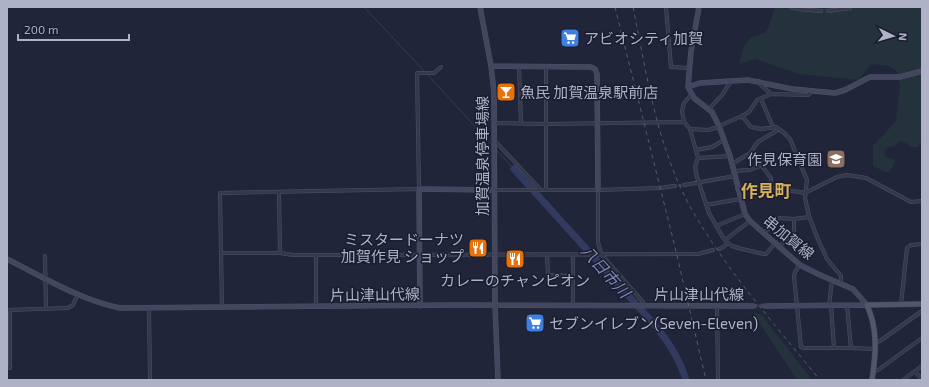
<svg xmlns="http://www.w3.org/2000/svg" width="929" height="387" viewBox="0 0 929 387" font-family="'Exo 2','Noto Sans JP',sans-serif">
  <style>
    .green { fill: #23323b }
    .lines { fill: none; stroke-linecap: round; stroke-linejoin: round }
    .stream { stroke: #323a60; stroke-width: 1 }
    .river { stroke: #323a60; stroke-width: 7 }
    .street-tunnel { stroke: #3d4156; stroke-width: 3; stroke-dasharray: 3 1.5; stroke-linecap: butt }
    .secondary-tunnel { stroke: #3d4156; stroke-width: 4.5; stroke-dasharray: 4.5 2; stroke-linecap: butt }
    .street-casing { stroke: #4f5265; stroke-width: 4 }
    .secondary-casing { stroke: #4f5265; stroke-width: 5.5 }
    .primary-casing { stroke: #3e4154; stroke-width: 6 }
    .street { stroke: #35384b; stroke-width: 3 }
    .secondary { stroke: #42465e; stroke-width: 4.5 }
    .primary { stroke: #52566b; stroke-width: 5 }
    .rail { stroke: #565b72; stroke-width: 1; stroke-dasharray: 4 4; stroke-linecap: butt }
    .labels { text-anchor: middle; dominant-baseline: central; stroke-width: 3; stroke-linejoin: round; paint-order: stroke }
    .poi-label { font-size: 15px; fill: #afb2c7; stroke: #1a1d2f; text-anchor: start }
    .street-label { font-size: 15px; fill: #afb2c7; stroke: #1a1d2f }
    .water-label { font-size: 16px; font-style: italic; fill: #7e87b4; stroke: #1a1d2f }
    .quarter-label { font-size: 17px; font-weight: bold; fill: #d7b15a; stroke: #1a1d2f }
  </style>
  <rect width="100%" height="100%" fill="#21253a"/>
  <path class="green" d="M776,7L788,9L789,7H922V140L918,147H911L906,143L899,141L894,147L891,146L884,150L885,156L892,159L895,162L890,172H885L873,166V146L896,121L900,86L897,71L888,66L872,64L858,80L798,74L756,59L739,64C745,44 743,38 765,33C771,25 770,16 776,7Z
    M753,313L761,314L812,380H797Z"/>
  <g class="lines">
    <path class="stream" d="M364,7L425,72
      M427,74L493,146
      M496,150L514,169"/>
    <path class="river" d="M514,169L645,314C663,334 678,354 686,380"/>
    <path class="street-tunnel" d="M674,186L684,185"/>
    <path class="secondary-tunnel" d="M753,306H765"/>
    <g class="street-casing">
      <path id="street" d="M666,7L671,67L689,68
        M790,7L798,9L821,11
        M828,11L850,8
        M519,66L521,123
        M759,81L761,85L771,94
        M691,95L684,103L682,111L684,122L690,129L698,158L695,167L697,177L709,213L722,236L728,243L732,246L742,249L764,254H766L776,242
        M761,99L773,127
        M709,109L722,95L731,81
        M742,116L751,127L761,129L776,127L783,132L790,139L807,180L805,198L809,216L817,237L827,259L841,276V284
        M494,123L546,124V66
        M719,126L742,116L749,112L757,100L771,94L808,95L812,91
        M690,129L708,130L719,127
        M494,140L540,189
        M696,150L712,147L724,140
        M698,158L730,156
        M732,164L750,153L758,142L766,137L775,132L778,128
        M761,165L771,178V187
        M733,171L750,170L760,166L762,159
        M684,185L735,176
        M737,188L764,186L805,193L837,177L847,175L866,178L911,202L922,201
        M546,189V124L684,122
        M494,190H598L660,188L674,186
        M598,190V242L601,254L643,302
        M279,193L280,253
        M706,205L740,199
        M716,226L745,214
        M764,233L779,218L794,219L809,217
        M725,240L750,221
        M780,246L794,231V219
        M719,249L722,248L728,243
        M221,253H280L293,255H340L698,254L713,250
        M547,254L548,275L572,276
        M573,255V305
        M45,256L46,309
        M800,264L795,272L794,276L801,347L804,348H851
        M901,304L907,248L911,245L922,244
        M831,305L834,348
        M847,305L851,348L875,349
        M717,306L718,380
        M829,306L832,280
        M222,307L220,193L419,189L417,73H434L441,67
        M316,307V255
        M149,308L150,380
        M7,310L68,308L73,305L78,294
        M876,342L880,341L922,311
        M7,368H10V310
        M874,371L878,370L922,338
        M915,371L922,380
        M903,380L922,366"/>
    </g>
    <g class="secondary-casing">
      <path id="secondary" d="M480,7L491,66L494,92L495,305L498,380
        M699,7L691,51L688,87L694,98L712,112L719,126L730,156L745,214L750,221L800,265L820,275L853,289L867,305
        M491,66L591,67L595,69L597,74L598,190
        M688,87L700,83L748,80L792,89L835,93L845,90L870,77H900L922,71
        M7,259C43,277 80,300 120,308L457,305L753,306
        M420,306L419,189L494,190
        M765,306L867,305"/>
    </g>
    <g class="primary-casing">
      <path id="primary" d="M872,380C876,354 878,329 867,305L922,304"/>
    </g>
    <use href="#street" class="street"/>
    <use href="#secondary" class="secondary"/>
    <use href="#primary" class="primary"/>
    <path class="rail" d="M615,7L674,243L706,380
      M633,7C647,76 657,148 692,210C727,271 776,326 820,380"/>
  </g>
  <defs>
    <g id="supermarket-square" transform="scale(1)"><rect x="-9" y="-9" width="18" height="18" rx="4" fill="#3f7fe0" stroke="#1a1d2f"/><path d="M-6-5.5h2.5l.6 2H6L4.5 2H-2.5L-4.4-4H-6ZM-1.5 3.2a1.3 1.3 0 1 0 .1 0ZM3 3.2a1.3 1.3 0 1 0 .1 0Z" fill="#fff"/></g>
    <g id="bar-square" transform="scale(1)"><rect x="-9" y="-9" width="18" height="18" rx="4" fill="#e8710a" stroke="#1a1d2f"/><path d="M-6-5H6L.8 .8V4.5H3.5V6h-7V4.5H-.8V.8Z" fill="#fff"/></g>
    <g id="school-square" transform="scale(1)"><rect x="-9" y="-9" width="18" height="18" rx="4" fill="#8d6e63" stroke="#1a1d2f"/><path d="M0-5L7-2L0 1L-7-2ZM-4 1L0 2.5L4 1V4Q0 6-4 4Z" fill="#fff"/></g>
    <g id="restaurant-square" transform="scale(1)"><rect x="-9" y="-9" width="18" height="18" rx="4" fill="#e8710a" stroke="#1a1d2f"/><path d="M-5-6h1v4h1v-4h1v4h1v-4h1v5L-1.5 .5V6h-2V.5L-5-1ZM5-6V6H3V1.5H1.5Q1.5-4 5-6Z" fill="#fff"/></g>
  </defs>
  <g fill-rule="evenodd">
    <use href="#supermarket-square" x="570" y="38"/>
    <use href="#bar-square" x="506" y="92"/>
    <use href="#school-square" x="836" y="159"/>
    <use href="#restaurant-square" x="478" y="248"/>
    <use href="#restaurant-square" x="515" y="259"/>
    <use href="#supermarket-square" x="535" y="323"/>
  </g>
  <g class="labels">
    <g class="poi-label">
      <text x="584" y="38">アビオシティ加賀</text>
      <text x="520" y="92">魚民 加賀温泉駅前店</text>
      <text x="822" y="159" text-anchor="end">作見保育園</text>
      <text x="464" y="239" text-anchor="end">ミスタードーナツ<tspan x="464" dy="17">加賀作見 ショップ</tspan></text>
      <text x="515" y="280" text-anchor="middle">カレーのチャンピオン</text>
      <text x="549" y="323">セブンイレブン(Seven-Eleven)</text>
    </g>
    <g class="street-label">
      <text transform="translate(482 156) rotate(-90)">加賀温泉停車場線</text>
      <text transform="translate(789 237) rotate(39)">串加賀線</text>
      <text transform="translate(375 294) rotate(-1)">片山津山代線</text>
      <text x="699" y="294">片山津山代線</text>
    </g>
    <g class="water-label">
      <text transform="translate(606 271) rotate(48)">八日市川</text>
    </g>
    <g class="quarter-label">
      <text x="766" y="190">作見町</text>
    </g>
  </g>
  <rect width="929" height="387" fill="none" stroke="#afb2c7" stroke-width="16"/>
  <g transform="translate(893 36) rotate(95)" stroke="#1a1d2f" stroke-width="3" paint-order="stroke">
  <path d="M0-3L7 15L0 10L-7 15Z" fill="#afb2c7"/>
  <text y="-6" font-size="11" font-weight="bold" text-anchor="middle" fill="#afb2c7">N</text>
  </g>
  <path d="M18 34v6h111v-6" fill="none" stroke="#afb2c7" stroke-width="2"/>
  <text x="24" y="34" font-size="12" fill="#afb2c7" stroke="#1a1d2f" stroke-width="3" paint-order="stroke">200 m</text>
</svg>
